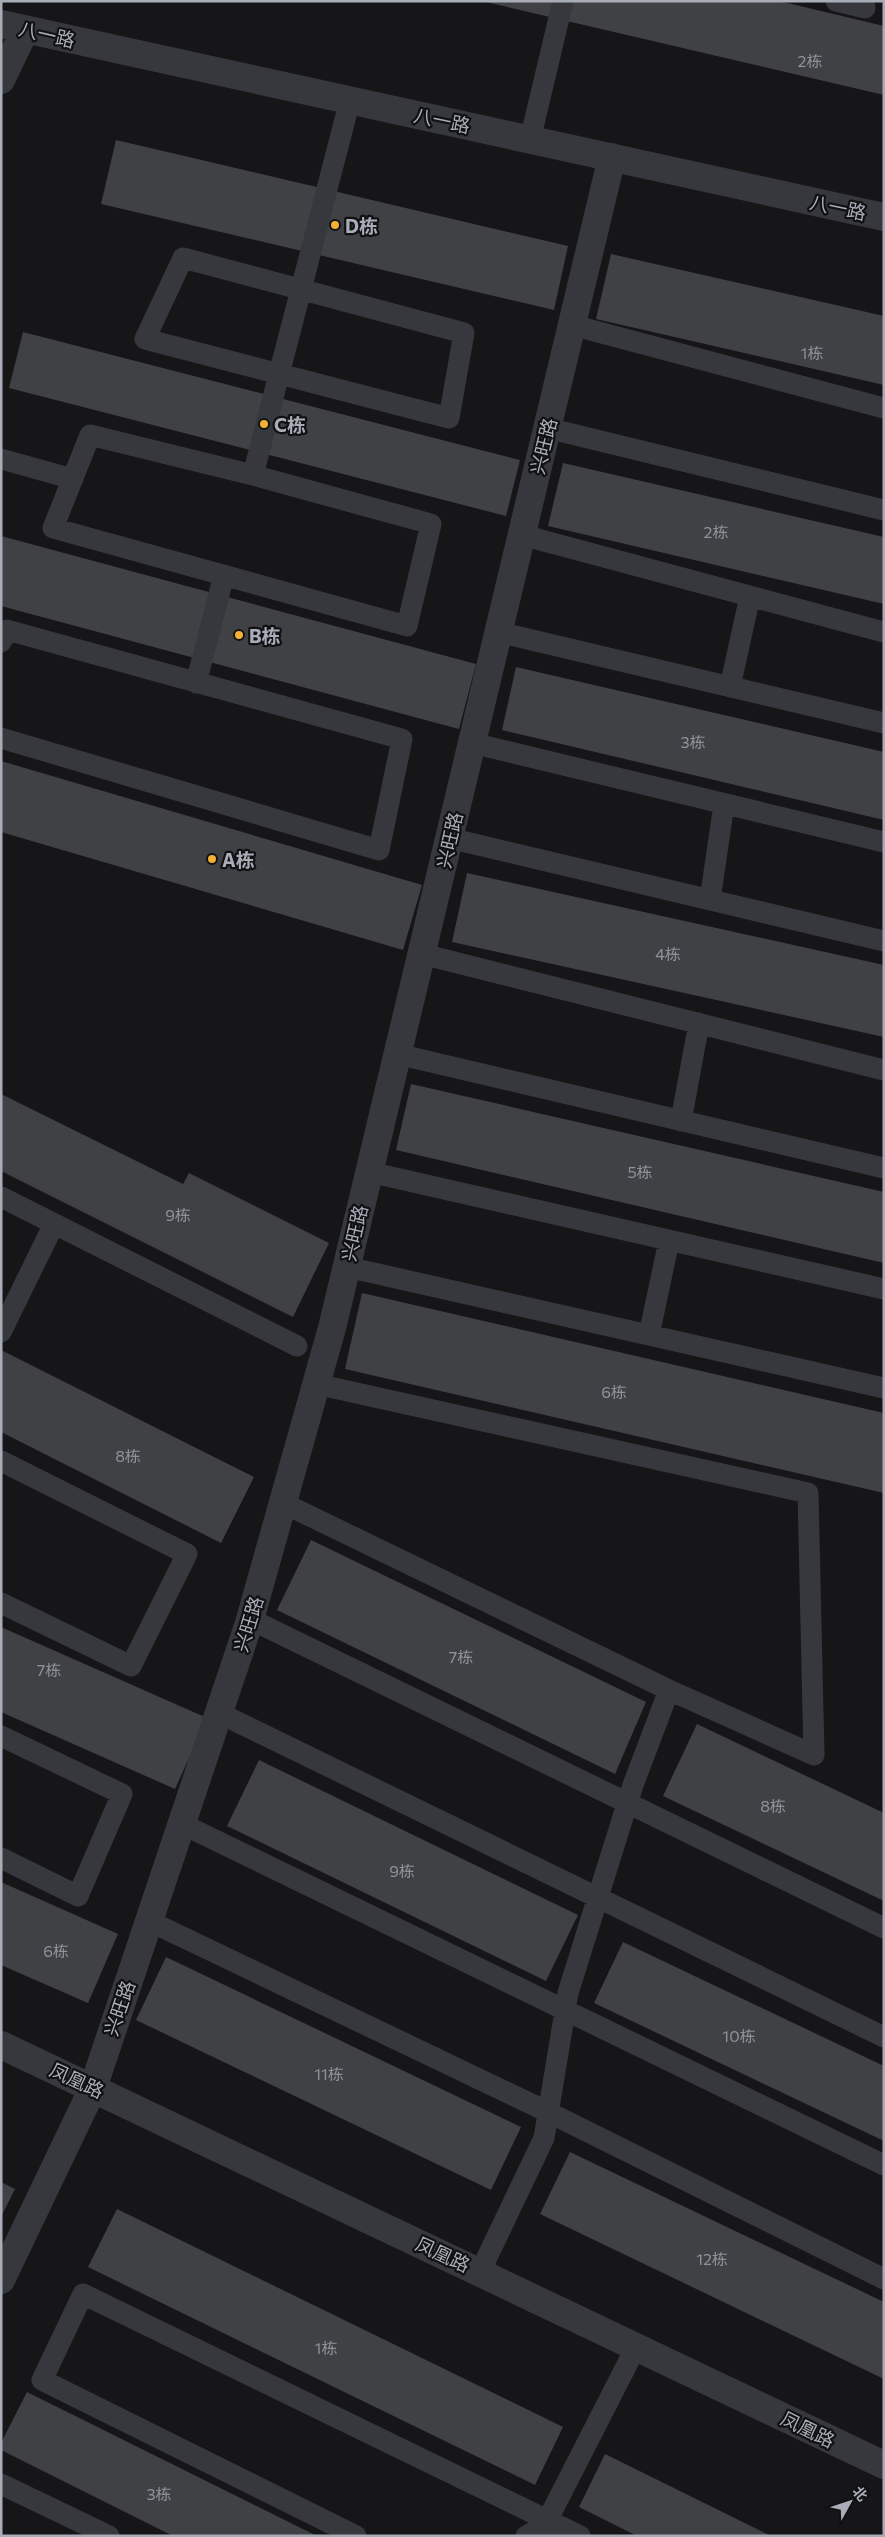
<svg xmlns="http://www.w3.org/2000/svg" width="885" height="2537" viewBox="0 0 885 2537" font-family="Commissioner,'Noto Sans SC',sans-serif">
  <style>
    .building { fill: #404145 }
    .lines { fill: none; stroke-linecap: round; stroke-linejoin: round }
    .service { stroke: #37383d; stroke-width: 21 }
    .tertiary { stroke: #37383d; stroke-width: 28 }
    .poi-dot { fill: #f2b134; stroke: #111113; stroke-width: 2 }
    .labels { text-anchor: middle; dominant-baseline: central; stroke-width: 4.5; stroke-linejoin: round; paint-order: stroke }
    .number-label { font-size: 16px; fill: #8e929b }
    .street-label { font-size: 19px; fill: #a8adb8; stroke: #111113 }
    .poi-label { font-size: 19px; font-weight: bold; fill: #a8adb8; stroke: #111113; text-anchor: start }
  </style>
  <rect width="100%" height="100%" fill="#161618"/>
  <path class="building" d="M779,1L884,26V95L486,2Z
    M116,140L568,246L554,310L101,204Z
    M611,254L884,316V385L596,319Z
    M23,332L520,460L506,516L9,388Z
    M563,463L884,537V604L548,526Z
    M1,536L476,664L459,729L1,606Z
    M516,667L884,752V820L502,730Z
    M1,761L422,885L403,950L1,832Z
    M467,873L884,965V1037L452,942Z
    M411,1084L884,1192V1263L396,1150Z
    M1,1094L183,1184L189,1173L329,1243L293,1317L1,1171Z
    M362,1293L884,1413V1493L345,1369Z
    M1,1350L254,1477L221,1543L1,1432Z
    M311,1540L646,1702L615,1774L277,1610Z
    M1,1627L207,1718L175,1789L1,1712Z
    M697,1724L884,1813V1901L663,1796Z
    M259,1760L578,1915L546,1981L227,1826Z
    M1,1882L118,1934L88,2003L1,1965Z
    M623,1942L884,2066V2141L594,2003Z
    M166,1957L521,2127L491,2190L136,2020Z
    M570,2152L884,2302V2379L540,2214Z
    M1,2182L15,2189L1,2217Z
    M117,2209L563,2427L535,2485L88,2267Z
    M27,2392L317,2536H173L1,2450V2443Z
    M605,2454L771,2536H637L579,2507Z"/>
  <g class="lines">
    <path class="service" d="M836,1L865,8L864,1
      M530,140L563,1
      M183,258L464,333L449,418L145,339Z
      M572,325L884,408
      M547,428L884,510
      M90,435L253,475L431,524L407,626L53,528Z
      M1,459L73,479
      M253,475L350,100
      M522,535L884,632
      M498,632L884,723
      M1,642L7,630L402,739L379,850L1,738
      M196,683L224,575
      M730,687L750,596
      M472,743L884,842
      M449,838L884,941
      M710,900L724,804
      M422,954L884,1070
      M397,1054L884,1168
      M681,1121L699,1023
      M369,1172L884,1289
      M1,1197L297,1346
      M347,1267L884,1388
      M1,1332L54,1224
      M649,1335L669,1241
      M1,1461L187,1554L131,1666L1,1603
      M283,1503L669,1690L814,1755L808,1493L316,1384
      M250,1619L884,1928
      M219,1713L884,2037
      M1,1736L122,1794L78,1896L1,1858
      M182,1824L884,2165
      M149,1921L548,2112L884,2279
      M480,2272L544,2138L568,1993L633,1785L669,1690
      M1,2484L109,2536
      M545,2525L636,2347
      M356,2536L42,2380L83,2294L580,2536
      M526,2536L545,2525L547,2536"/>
    <path class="tertiary" d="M1,24L884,217
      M1,80L25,30
      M1,2045L884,2465
      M1,2280L93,2088L249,1623L332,1328L612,157"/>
  </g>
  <g class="poi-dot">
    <circle cx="335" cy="225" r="5"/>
    <circle cx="264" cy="424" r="5"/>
    <circle cx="239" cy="635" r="5"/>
    <circle cx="212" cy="859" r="5"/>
  </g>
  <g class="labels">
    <g class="number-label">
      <text x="810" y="60">2栋</text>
      <text x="812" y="352">1栋</text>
      <text x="716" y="531">2栋</text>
      <text x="693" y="741">3栋</text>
      <text x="668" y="953">4栋</text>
      <text x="640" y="1171">5栋</text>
      <text x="178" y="1214">9栋</text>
      <text x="614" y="1391">6栋</text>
      <text x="128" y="1455">8栋</text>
      <text x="461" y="1656">7栋</text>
      <text x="49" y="1669">7栋</text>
      <text x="773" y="1805">8栋</text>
      <text x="402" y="1870">9栋</text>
      <text x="56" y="1950">6栋</text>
      <text x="739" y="2035">10栋</text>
      <text x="329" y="2073">11栋</text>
      <text x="712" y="2258">12栋</text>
      <text x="326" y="2347">1栋</text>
      <text x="159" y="2493">3栋</text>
    </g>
    <g class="street-label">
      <text transform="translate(47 34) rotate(13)">八一路</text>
      <text transform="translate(442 120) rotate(12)">八一路</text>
      <text transform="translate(838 207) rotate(12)">八一路</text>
      <text transform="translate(543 446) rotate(-76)">兴旺路</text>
      <text transform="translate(449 840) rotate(-77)">兴旺路</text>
      <text transform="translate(354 1233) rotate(-77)">兴旺路</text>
      <text transform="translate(248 1624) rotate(-73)">兴旺路</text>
      <text transform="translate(119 2008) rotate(-71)">兴旺路</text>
      <text transform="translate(77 2080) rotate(25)">凤凰路</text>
      <text transform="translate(443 2254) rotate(25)">凤凰路</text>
      <text transform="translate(808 2429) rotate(26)">凤凰路</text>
    </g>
    <g class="poi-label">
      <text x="345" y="225">D栋</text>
      <text x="274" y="424">C栋</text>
      <text x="249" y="635">B栋</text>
      <text x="222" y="859">A栋</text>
    </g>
  </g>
  <rect width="885" height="2537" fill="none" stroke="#a8adb8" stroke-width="5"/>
  <g transform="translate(850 2502) rotate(50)" stroke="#111113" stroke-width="4" paint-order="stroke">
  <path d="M0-4L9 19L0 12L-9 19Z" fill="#a8adb8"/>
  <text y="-8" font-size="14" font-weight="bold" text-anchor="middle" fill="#a8adb8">北</text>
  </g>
</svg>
